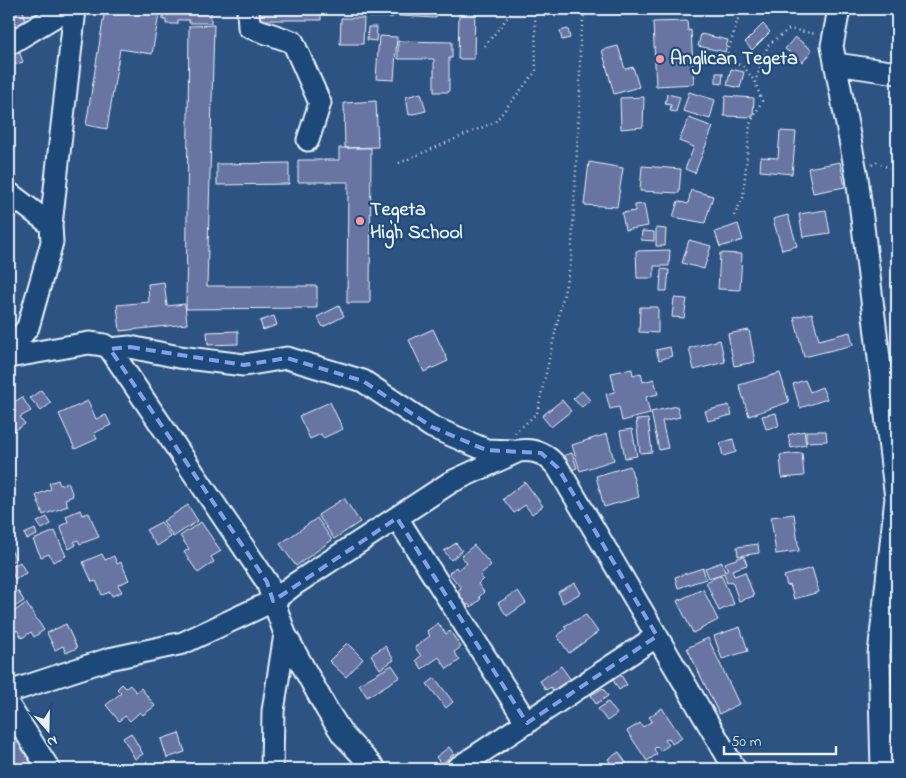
<svg xmlns="http://www.w3.org/2000/svg" width="906" height="778" viewBox="0 0 906 778" font-family="'Indie Flower',sans-serif">
  <style>
    .building { fill: #6775a2; stroke: #e8f1f8 }
    .lines { fill: none; stroke-linecap: round; stroke-linejoin: round }
    .minor-casing { stroke: #e8f1f8; stroke-width: 25 }
    .path { stroke: #e8f1f8; stroke-width: 2.5; stroke-dasharray: 1 4; stroke-linecap: butt }
    .minor { stroke: #1f4a7a; stroke-width: 21 }
    .marked { fill: none; stroke: #82a0e8; stroke-width: 4; stroke-dasharray: 10 6; stroke-linejoin: round }
    .poi-dot { fill: #ff9aa2; stroke: #1f4a7a; stroke-width: 2 }
    .labels { text-anchor: middle; dominant-baseline: central; stroke-width: 4.5; stroke-linejoin: round; paint-order: stroke }
    .poi-label { font-size: 20px; font-weight: bold; fill: #e8f1f8; stroke: #1f4a7a; text-anchor: start }
  </style>
  <rect width="100%" height="100%" fill="#2d5382"/>
  <filter id="ink" filterUnits="userSpaceOnUse"><feTurbulence type="fractalNoise" baseFrequency=".02" numOctaves="2"/><feDisplacementMap in="SourceGraphic" scale="10" xChannelSelector="R" yChannelSelector="G"/><feConvolveMatrix kernelMatrix="1 2 1 2 8 2 1 2 1" color-interpolation-filters="sRGB"/></filter>
  <g filter="url(#ink)">
    <path class="building" d="M9,9H23L27,28L9,31Z
      M105,9H160L152,54L120,49L107,129L86,125Z
      M163,9H211V23H189V20H178V24H166V20H163Z
      M259,9H321V20H259Z
      M369,9H393V17H369Z
      M399,9H437L436,18L399,16Z
      M446,9H475L474,59H458L459,12H446Z
      M341,18H364L363,44H340Z
      M687,21L688,31L691,30L694,84L656,86L653,22Z
      M763,24L770,32L752,50L745,42Z
      M214,25L207,286H317V308L186,309L189,26Z
      M368,27H377L376,41L367,40Z
      M568,29L570,38L562,40L560,31Z
      M701,34L728,40L725,52L698,46Z
      M379,36L397,37L394,80L376,79Z
      M795,37L812,50L803,62L785,49Z
      M398,41L452,42V58H449V92H434V59H398Z
      M618,46L625,69L633,67L639,87L614,94L602,50Z
      M19,51L23,62L14,65L10,55Z
      M731,69L744,72L740,88L727,85Z
      M716,73H723L722,84L716,83Z
      M689,92L715,100L710,119L683,111Z
      M421,93L426,111L409,115L406,97Z
      M667,94L680,97L676,112L670,111L671,105L665,104Z
      M725,96L754,98L753,117L724,116Z
      M644,97L643,127L621,129L620,98Z
      M376,101L378,147L345,148L344,103Z
      M689,118L713,127L695,173L685,169L694,147L679,141Z
      M780,131L796,132L792,174L760,171L761,157L778,158Z
      M339,148H371L370,303H347L348,182H298V160H339Z
      M589,162L623,168L617,207L584,205Z
      M840,162L845,187L813,193L808,168Z
      M289,163V184L217,185V164Z
      M642,166L681,169L679,193L640,191Z
      M691,190L713,196L705,223L673,217L678,201L688,204Z
      M644,204L648,226L625,230L622,213L635,211V205Z
      M826,210L830,233L803,237L799,214Z
      M788,215L797,246L782,250L773,219Z
      M738,224L743,240L720,247L715,232Z
      M656,228L666,229L665,246H656Z
      M642,231L654,232V241L641,240Z
      M689,240L711,246L704,269L682,263Z
      M670,250L669,266H654V278H637L636,251Z
      M720,253L742,254L740,290L718,289Z
      M661,269L669,270L667,291H660Z
      M164,282L167,306L185,304L187,324L120,331L117,305L149,302L148,284Z
      M674,298L687,299L684,318L672,317Z
      M339,306L344,316L323,327L317,317Z
      M640,307H658V333L639,332Z
      M812,313L819,340L850,332L853,345L804,357L794,317Z
      M274,316L277,325L263,330L260,321Z
      M433,329L448,361L424,372L409,340Z
      M749,330L755,362L734,366L728,334Z
      M238,331V344L208,345L207,332Z
      M720,340L725,362L694,370L689,348Z
      M670,347L672,356L659,360L656,350Z
      M632,369L633,375L641,373L643,382L654,379L658,394L646,397L650,414L622,421L619,407L610,409L606,394L615,392L611,373Z
      M780,373L789,402L749,416L739,385Z
      M805,380L810,392L822,387L827,399L800,408L793,384Z
      M41,390L51,403L41,411L30,398Z
      M582,391L590,400L582,407L573,399Z
      M9,396L13,403L22,397L31,411L20,417L25,424L9,434Z
      M562,400L571,411L551,427L542,416Z
      M88,401L96,419L106,415L111,425L94,433L97,439L75,449L59,414Z
      M330,402L343,429L323,438L321,434L310,439L299,416Z
      M729,405L732,415L708,421L705,411Z
      M677,406L680,417L662,421L668,448L659,450L651,412Z
      M776,413L779,426L766,429L762,416Z
      M648,419L652,452L640,453L636,420Z
      M632,429L637,456L625,458L620,431Z
      M804,431L806,445L791,448L788,435Z
      M806,431H826L827,441L806,442Z
      M607,434L614,460L580,471L572,445Z
      M733,439L736,452L723,456L720,443Z
      M572,453L577,468L569,471L565,455Z
      M802,453L804,476L782,478L780,455Z
      M630,466L639,497L604,507L596,476Z
      M58,480L60,485L68,482L73,496L65,499L68,506L43,515L36,495L51,489L49,483Z
      M525,482L543,506L532,514L525,505L514,513L503,499Z
      M344,498L360,522L334,539L318,515Z
      M188,505L198,521L173,537L163,521Z
      M80,510L82,515L89,513L99,537L80,544L78,540L74,542L76,545L69,549L60,526L68,522L66,516Z
      M794,514L799,551L776,554L771,517Z
      M47,517L51,524L42,529L37,522Z
      M317,518L332,540L296,566L280,544Z
      M161,522L171,537L157,546L146,530Z
      M201,522L221,551L211,557L214,562L198,573L184,552L189,549L180,536Z
      M35,529L37,535L27,539L24,534Z
      M55,531L66,556L53,562L49,554L41,557L33,540Z
      M456,543L462,551L451,560L444,551Z
      M758,544L759,553L738,556L737,547Z
      M474,545L491,565L480,575L483,579L478,584L484,592L479,597L481,599L471,607L468,604L463,608L452,595L461,588L449,573L456,567L458,570L467,563L461,556Z
      M9,546L16,559L9,563Z
      M102,554L105,560L114,556L117,564L121,562L129,580L118,585L122,592L112,596L110,592L102,595L96,581L92,582L83,562Z
      M744,556L747,565L732,570L734,576L745,572L754,596L739,601L732,581L727,583L724,573L709,578L705,568L722,562L725,572L728,570L725,563Z
      M20,562L26,573L15,579L10,568Z
      M703,568L706,579L678,588L675,577Z
      M812,568L819,592L794,599L790,585L787,586L784,576Z
      M721,575L734,604L719,611L706,582Z
      M575,583L581,593L563,603L558,592Z
      M703,589L718,620L693,633L677,601Z
      M18,591L24,601L11,609L9,597Z
      M518,591L526,603L507,616L498,603Z
      M26,603L44,630L34,637L31,632L22,638L17,630L10,635L9,615Z
      M586,615L598,632L569,653L557,636L566,629L564,626Z
      M438,623L446,634L450,631L461,647L454,652L460,660L447,669L439,657L422,669L416,660L421,656L415,647L430,636L427,631Z
      M66,624L77,648L66,653L63,646L55,650L47,633Z
      M740,627L748,651L722,659L714,636Z
      M708,638L739,704L719,714L687,648Z
      M347,643L363,659L346,677L329,661Z
      M385,646L394,660L380,669L371,655Z
      M392,665L400,677L367,697L359,684Z
      M561,666L571,680L553,691L551,687L546,690L540,681Z
      M621,675L627,685L619,690L613,680Z
      M435,678L453,702L446,708L427,684Z
      M122,684L126,688L130,685L136,692L141,688L155,706L143,715L140,712L130,721L125,716L119,721L106,705L121,693L117,689Z
      M603,688L608,696L596,704L591,695Z
      M608,702L617,714L607,721L598,709Z
      M662,708L682,738L672,744L669,738L665,740L669,745L660,751L657,746L654,749L657,754L647,761L627,731L640,723L643,727L652,721L649,717Z
      M131,733L143,754L135,759L123,738Z
      M179,733L185,752L167,758L161,739Z
      M20,740L33,762L22,769H15L9,760V747Z
      M449,747L454,754L441,764L436,757Z
      M619,752L630,769H604L611,764L608,759Z"/>
    <g class="lines">
      <g class="minor-casing">
        <path id="minor" d="M248,9L249,27L293,42L320,103L308,140
          M839,9L832,46L857,177L896,498L879,654L882,769
          M9,44L67,9
          M836,64L897,73
          M9,193L51,225
          M110,349L130,347L179,357L244,365L287,358L363,381L432,427L486,450L513,451
          M9,352L28,327L52,242L51,225L75,9
          M9,357L89,343L104,345L110,349L267,582L285,634L327,710L343,735L375,769
          M397,518L527,723
          M9,692L109,659L183,643L273,601L295,584L451,482L519,451C536,449 547,454 558,468L735,769
          M9,706L49,769
          M272,769L273,711L285,634
          M456,769L657,636"/>
      </g>
      <path class="path" d="M741,9L726,58L745,68L755,82
        M485,46L514,9
        M399,163L495,122L536,71L535,9
        M872,165L877,162L897,172
        M734,216L743,198L750,124L762,101L755,82L768,45L789,29L816,34
        M515,433L537,413L571,262L580,96V39L585,9"/>
      <use href="#minor" class="minor"/>
    </g>
  </g>
  <path class="marked" d="M130,347L244,365L287,358L363,381L432,427L486,450L541,453L558,468L657,636L527,723L397,518L273,601L267,582L110,349Z"/>
  <g class="poi-dot">
    <circle cx="660" cy="59" r="5"/>
    <circle cx="360" cy="221" r="5"/>
  </g>
  <g class="labels">
    <g class="poi-label">
      <text x="670" y="59">Anglican Tegeta</text>
      <text x="370" y="210">Tegeta<tspan x="370" dy="23">High School</tspan></text>
    </g>
  </g>
  <rect width="906" height="778" fill="none" stroke="#1f4a7a" stroke-width="30"/>
  <rect x="15" y="15" width="876" height="748" fill="none" stroke="#e8f1f8" stroke-width="2" filter="url(#ink)"/>
  <g transform="translate(48 730) rotate(160)" stroke="#1f4a7a" stroke-width="4" paint-order="stroke">
  <path d="M0-4L9 19L0 12L-9 19Z" fill="#e8f1f8"/>
  <text y="-8" font-size="14" font-weight="bold" text-anchor="middle" fill="#e8f1f8">N</text>
  </g>
  <path d="M724 746v8h112v-8" fill="none" stroke="#e8f1f8" stroke-width="2.5"/>
  <text x="731" y="746" font-size="15" fill="#e8f1f8" stroke="#1f4a7a" stroke-width="4" paint-order="stroke">50 m</text>
</svg>
